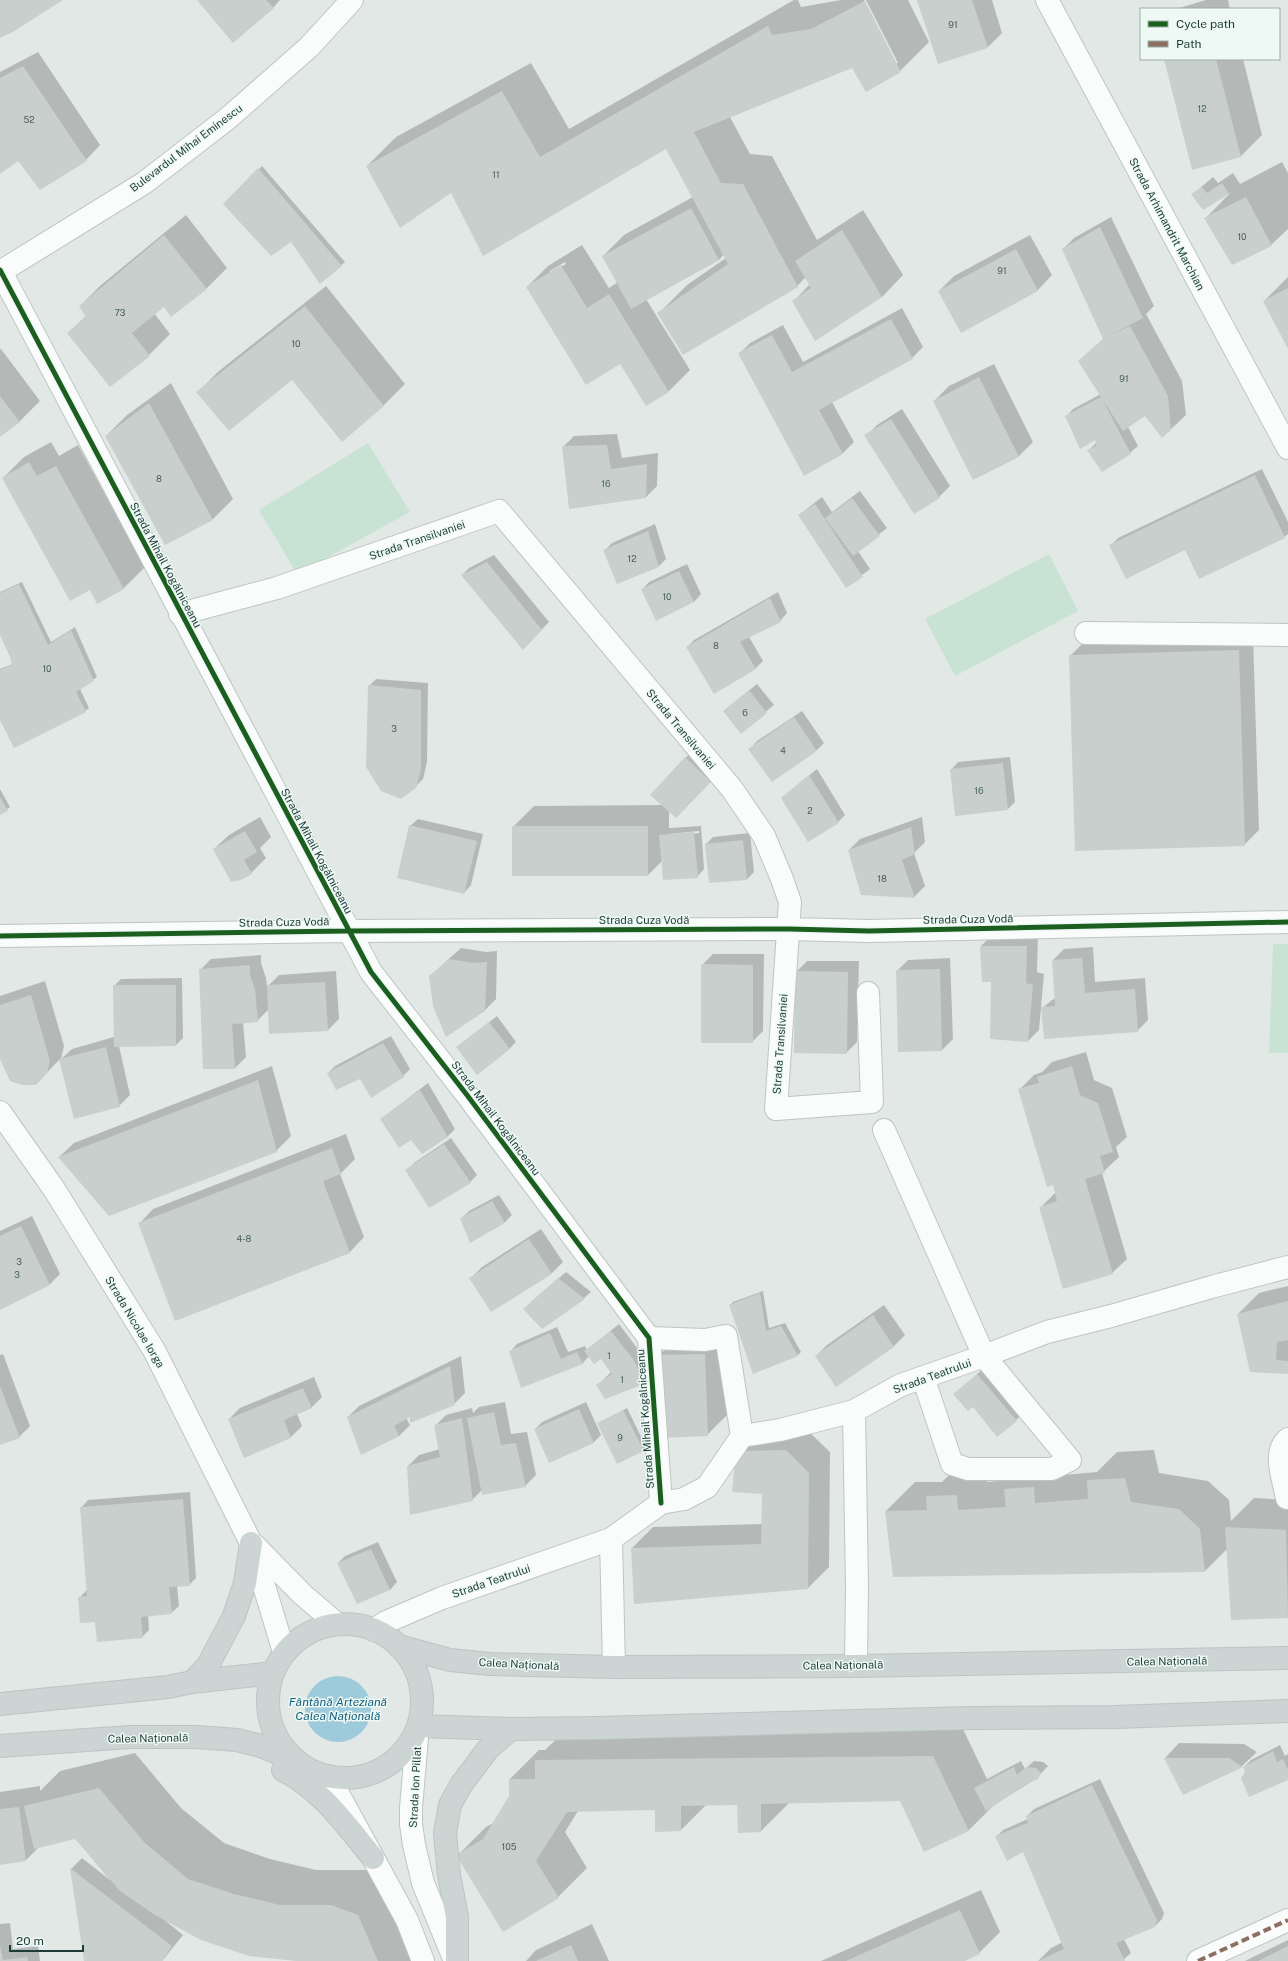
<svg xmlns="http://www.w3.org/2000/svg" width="1288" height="1961" viewBox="0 0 1288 1961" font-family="'Public Sans',sans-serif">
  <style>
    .green { fill: #c8e3d4 }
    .water { fill: #9dcbdb }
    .shadow { fill: #0003; fill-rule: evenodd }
    .building { fill: #c8cfcd }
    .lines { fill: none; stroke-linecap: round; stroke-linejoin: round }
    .street-casing { stroke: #bec5c3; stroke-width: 24 }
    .secondary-casing { stroke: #bdc6c3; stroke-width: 24 }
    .primary-casing { stroke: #bbc5c3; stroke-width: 24 }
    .street { stroke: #fafcfb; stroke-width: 22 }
    .secondary { stroke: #fafcfb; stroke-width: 22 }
    .primary { stroke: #ccd5d4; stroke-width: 22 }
    .quiet { stroke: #8d6e63; stroke-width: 4; stroke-dasharray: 8 4; stroke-linecap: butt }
    .cycleway-casing { stroke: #eef8f4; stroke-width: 8 }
    .cycleway { stroke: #1b5e20; stroke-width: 5 }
    .labels { text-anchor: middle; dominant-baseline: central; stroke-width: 3; stroke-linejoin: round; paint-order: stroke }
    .number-label { font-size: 9px; fill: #49625d }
    .street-label { font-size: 11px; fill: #1e3c37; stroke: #eef8f4 }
    .water-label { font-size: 12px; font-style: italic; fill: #135f7d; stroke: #eef8f4 }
  </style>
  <rect width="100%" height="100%" fill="#e1e8e6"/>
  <path class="green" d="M368,443L410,512L297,574L259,510Z
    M1049,554L1078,611L955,676L925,619Z
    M1273,944H1288V1053H1269Z"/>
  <path class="water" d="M305 1709a33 33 0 1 1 66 0a33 33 0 1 1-66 0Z"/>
  <path class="shadow" d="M198,0H280L273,8Z
    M794,0H798L801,7L841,0H864L895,63H898L866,0H908L929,42L900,71L852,66L730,117L750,154L772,156L817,240L863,210L903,275L882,297L815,340L794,301L810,284L806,277L797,286L659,313L687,285L726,258L724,254L719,260L646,299L690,370L669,391L646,405L620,363L527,287L548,266L582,245L609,288L618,282L603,256L624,235L693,197L666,148L451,191L367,166L396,137L531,63L569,129ZM565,262L566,264L550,273V271Z
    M918,0H992L1002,33L988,47Z
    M1206,0H1228L1230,9H1176Z
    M38,52L100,145L86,160H18L0,173V72Z
    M1165,59H1243L1262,135L1241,156Z
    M1282,162L1288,173V229L1271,245L1206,218L1231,192L1203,209L1193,194L1213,177L1218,183L1233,173L1240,184Z
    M262,166L345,262L320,283L291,241L225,204Z
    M186,215L227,268L206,289L164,306L154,313L170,334L149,355L110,386L68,333L86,316L80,306L101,285Z
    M1111,217L1154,306L1146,314L1182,381L1186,415L1171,429L1146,415L1128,427L1138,446L1130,453L1089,450L1096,443V438L1066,417L1073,409L1101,394L1080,361L1104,338L1063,249L1074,238Z
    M1030,235L1052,275L1038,290L961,331L939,291L954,276Z
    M1288,277V346L1264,301Z
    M326,286L405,384L384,405L342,440L292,378L198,392L219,371Z
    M902,308L923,347L912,358L832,402L854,442L843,453L804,474L739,354L750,343L783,325L803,362Z
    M0,349H1L40,401L19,422L0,436Z
    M994,364L1033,442L1019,456L934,401L949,386Z
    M171,383L233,499L212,520L106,436L127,415Z
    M902,409L950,486L939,497L914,513L866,436L877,425Z
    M617,434L622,458L658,453L657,486L646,497L563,447L574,436Z
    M51,442L59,456L78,445L145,567L124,588L98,603L90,589L3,478L24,457Z
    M1262,469L1288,522V534L1284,537L1186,549L1111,545L1118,538Z
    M860,491L887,528L858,551L870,569L846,587L799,515L822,497L832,512Z
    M655,524L666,559L659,566L617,583L605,550L612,543Z
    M494,555L549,622L523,649L462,575L469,568Z
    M687,564L701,594L694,602L642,590L649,582Z
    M22,582L51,642L75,627L97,677L80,689L89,708L85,711L0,717V669L13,664L11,656L0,633V592Z
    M778,592L787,613L780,621L749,637L763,661L755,669L687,647L694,640Z
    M1253,636L1259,830L1244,845L1071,655L1085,641Z
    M376,679L428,683L427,762L423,779L415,787L369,686Z
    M757,684L774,705L741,732L724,711Z
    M802,711L824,743L817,750L750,749L757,741Z
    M693,750L717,774L683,810L669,811V828L701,826L704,869L697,877L662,861L648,875L513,827L534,806L663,805L651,795ZM699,831V833L669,836V834Z
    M1010,757L1015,802L1008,809L951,770L958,762Z
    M817,769L845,815L838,822L782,798Z
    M0,789L10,807L0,814Z
    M260,817L271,837L260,848L266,858L251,873L214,849L229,835Z
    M922,817L925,842L914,853L925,886L914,897L849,850L860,839Z
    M418,819L483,834L471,885L464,893L410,826Z
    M750,833L754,872L747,879L706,844L713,837Z
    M992,935H1038L1037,972L1044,974L1039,1030L1028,1041L992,981H983L981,946Z
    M1093,947L1095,982L1145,978L1148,1020L1137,1031L1042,1008L1056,997L1053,960L1064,949Z
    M461,948L486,952L497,951L496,999L484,1011L442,965Z
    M713,954H764L763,1031L752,1042L702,965Z
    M261,955V963L266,978L267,987L279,975L336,971L339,1019L328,1030L269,1009L257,1021L243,1022L246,1057L235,1068L200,970L211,959Z
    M950,958L953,1039L942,1050L897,971L908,960Z
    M807,961H859L857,1042L846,1053L796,972Z
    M182,978L183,1038L176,1045L119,1046L130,1095L119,1106L75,1118L60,1059L36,1084L0,1057V996L45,981L64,1046L61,1059L72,1049L114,1037V986L121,979Z
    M497,1016L516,1042L509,1049L457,1048Z
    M391,1036L410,1069L403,1076L360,1077L328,1073L335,1066Z
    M1086,1052L1094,1080L1112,1088L1127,1137L1116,1147L1119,1157L1102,1173L1127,1259L1112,1273L1041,1207L1056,1192L1019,1090L1034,1075L1042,1072L1052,1062Z
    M272,1066L291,1136L276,1151L59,1157L74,1143Z
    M428,1083L455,1129L448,1136L422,1153L412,1139L381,1119Z
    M346,1134L355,1159L340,1174L364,1237L350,1252L176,1320L139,1224L153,1209Z
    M451,1138L477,1175L470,1182L407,1171L414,1163Z
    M499,1195L512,1215L505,1222L471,1241L462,1218L469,1211Z
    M32,1216L60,1274L49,1285L0,1309V1231Z
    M541,1229L563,1262L552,1273L491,1310L471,1278L482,1267Z
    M566,1272L591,1292L584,1298L531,1302Z
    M1288,1286V1373L1251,1371L1238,1314L1259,1293Z
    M763,1291L769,1328L785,1323L801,1352L798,1355L753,1373L730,1305L733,1302Z
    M884,1305L905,1335L894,1346L836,1385L816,1356L827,1345Z
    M619,1324L640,1352L650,1374L639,1385H598L611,1372L601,1358L589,1356L582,1364L510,1352L517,1344L557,1327L568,1352L585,1346L587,1350Z
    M726,1333L728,1414L707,1435L658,1356L680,1335Z
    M3,1354L30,1426L19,1437L0,1444V1355Z
    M461,1356L465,1393L454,1404L411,1415L406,1418L410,1425L399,1436L362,1454L348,1417L359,1406Z
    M985,1367L1023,1413L1016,1420L973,1405L955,1394Z
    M314,1377L322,1397L311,1408L297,1414L302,1426L291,1437L245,1456L229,1419L240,1408Z
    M505,1402L511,1434L527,1432L536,1475L525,1486L482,1490L472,1500L408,1466L419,1455L440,1449L435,1426L446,1415L472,1408L473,1413L479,1407Z
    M586,1402L601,1435L594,1442L550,1462L535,1429L542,1422Z
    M627,1408L646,1447L643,1450L598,1424Z
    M807,1430L830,1452L829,1567L808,1588L632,1548L653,1527L762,1524L763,1493L737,1452L758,1431Z
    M1154,1450L1159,1473L1208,1481L1229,1500L1231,1521L1254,1498L1288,1500V1617L1232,1619L1227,1549L1205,1571L894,1576L886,1511L915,1482H942L956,1468L986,1466L987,1482L1097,1472L1117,1452Z
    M190,1492L196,1578L189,1585L177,1586L179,1606L171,1613L148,1615L149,1630L142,1637L96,1621L79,1598L87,1590L81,1508L88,1500Z
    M378,1542L397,1582L390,1590L338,1563L345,1556Z
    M962,1727L987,1779L1021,1761L1025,1769L1034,1761L1043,1762L1048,1766L1037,1778L994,1805L969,1830L924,1851L900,1800L789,1803L761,1831L738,1804L706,1805L681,1830L656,1809L578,1811L565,1832L587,1868L558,1897L458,1855L486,1827L495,1822L510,1796V1779L539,1750H545L565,1731Z
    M1179,1743L1244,1744L1257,1752L1242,1766L1183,1794L1165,1758Z
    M1280,1745L1285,1756L1288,1754V1779L1247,1772L1244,1767L1251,1760Z
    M135,1753L181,1808L224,1843L270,1859L316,1870H367L393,1880L428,1961H305L162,1918L183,1935L162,1961H85L71,1869L82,1858L110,1880L76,1838L39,1847L26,1860L0,1864V1792L40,1786V1791L60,1771Z
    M1100,1779L1164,1913L1162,1919L1154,1927L1124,1939L1131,1953L1122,1961H1038L1051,1948L1063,1942L1023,1850L996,1837L1003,1830L1028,1819L1027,1816L1034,1809Z
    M981,1890L1000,1932L979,1953L962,1961H821Z
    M10,1923L13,1949L38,1946L40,1961H0V1924Z
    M592,1924L609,1961H526L536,1950Z
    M1288,1940V1961H1245Z"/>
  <path class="building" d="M0,0H63L13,32L0,38Z
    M197,0H266L274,8L233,43Z
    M917,0H972L988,48L938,64Z
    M865,1L901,72L866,92L852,68L694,132L721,183L743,184L798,287L683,355L657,313L728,264L666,149L483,256L451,193L400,228L366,166L502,91L540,157L768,26L772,35L811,29Z
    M1164,59H1216L1241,157L1192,170Z
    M23,66L87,161L40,190L18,161L0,174V78Z
    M258,168L342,266L320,284L291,242L271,256L223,204Z
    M1222,183L1229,194L1203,210L1191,194L1202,187L1207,193Z
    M1246,197L1272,246L1232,265L1204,218Z
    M691,208L719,260L631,309L602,256Z
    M1100,227L1143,318L1109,336L1130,326L1168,396L1171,430L1162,438L1145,416L1123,431L1102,399L1131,454L1102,472L1087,450L1096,446L1095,440L1080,449L1065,416L1101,397L1078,361L1103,339L1062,249Z
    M842,230L882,297L815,341L792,301L811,288L795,261Z
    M164,235L207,289L171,317L164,307L132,333L150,356L110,387L67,333L86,317L79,306Z
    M1016,249L1038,291L961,333L938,291Z
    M561,265L587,308L609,294L669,392L646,406L620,364L586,385L526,287Z
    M1288,288V349L1263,301Z
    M305,306L384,406L342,442L292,380L229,431L196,392Z
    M891,319L913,359L819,410L843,454L804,476L738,353L772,335L792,372Z
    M979,377L1019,457L973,480L933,401Z
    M0,396L20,422L0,437Z
    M149,403L213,520L165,545L105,436Z
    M891,419L940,498L914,514L864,435Z
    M607,445L611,469L647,464L646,498L569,509L562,446Z
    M29,462L37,476L56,466L124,589L97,604L90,590L70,601L2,478Z
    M1255,475L1285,538L1199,579L1185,550L1126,579L1109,545Z
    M852,498L880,536L853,556L825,518Z
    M815,504L863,577L846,588L798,515Z
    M648,531L659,567L617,584L603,550Z
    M487,562L542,630L523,650L461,575Z
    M679,571L694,602L656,621L641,589Z
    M19,584L48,645L71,630L94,681L76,692L86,712L14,748L0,720V670L12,665L10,657L0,635V593Z
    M770,598L781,622L740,642L756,669L714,694L686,647Z
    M1239,650L1245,846L1075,851L1069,655Z
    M368,685L421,690V770L416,788L401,799L381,791L366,767Z
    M749,690L767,713L741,734L723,711Z
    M794,717L817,751L772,782L748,749Z
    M685,757L711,782L676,818L650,795Z
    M1003,763L1008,810L955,816L950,769Z
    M809,775L839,823L808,842L781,798Z
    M0,797L8,811L0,815Z
    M409,825L477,841L464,894L397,878Z
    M512,826H648V876H512Z
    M911,827L915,854L902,860L915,898L861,895L848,850Z
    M245,831L257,852L244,860L252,874L241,880L231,882L213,849Z
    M694,832L698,878L663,880L659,835Z
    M743,840L747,880L709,883L705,844Z
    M980,946H1027L1026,983L1033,985L1028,1042L990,1039L991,982H982Z
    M1082,958L1085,993L1135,989L1138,1032L1044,1039L1041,1007L1055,1006L1052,960Z
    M449,959L474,963L487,962L485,1011L446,1037L433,1006L429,976Z
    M701,964L753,965V1043H701Z
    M250,965V975L255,989L258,1022L232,1024L235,1069H203L199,969Z
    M940,969L942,1051L898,1052L896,970Z
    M795,971L848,972L847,1054L794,1053Z
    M325,982L328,1031L269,1034L267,985Z
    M113,985H176V1046L114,1047Z
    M31,995L50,1061L47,1073L36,1085H22L10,1081L0,1059V1005Z
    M489,1022L510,1049L477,1075L456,1047Z
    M383,1043L404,1077L371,1098L360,1079L336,1090L327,1073Z
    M106,1047L120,1107L74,1119L59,1059Z
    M1072,1066L1080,1095L1098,1103L1113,1152L1100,1156L1105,1173L1085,1179L1113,1274L1063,1289L1039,1207L1057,1201L1053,1185L1047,1187L1018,1089L1039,1083L1037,1077Z
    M258,1080L277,1152L109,1216L58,1157Z
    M420,1090L448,1137L422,1154L411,1140L399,1148L380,1119Z
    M444,1144L471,1183L429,1208L405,1170Z
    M332,1148L341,1174L323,1181L350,1253L175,1321L138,1223Z
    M492,1201L505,1223L470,1243L460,1218Z
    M21,1226L50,1285L0,1310V1236Z
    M529,1239L552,1274L491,1312L469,1278Z
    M558,1278L585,1299L542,1329L523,1309Z
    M760,1293L766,1331L781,1326L798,1356L753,1374L729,1305Z
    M1288,1301V1340L1277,1342L1276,1360L1288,1361V1374L1250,1372L1237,1314Z
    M873,1315L894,1347L836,1387L815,1356Z
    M611,1331L633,1359L641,1373L639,1386L605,1399L596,1385L612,1374L601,1359L594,1364L584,1351Z
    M550,1333L561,1359L577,1352L583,1364L521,1388L509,1351Z
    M705,1354L708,1436L660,1438L657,1355Z
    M450,1366L455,1405L410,1423V1417L394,1426L399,1436L361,1455L347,1417Z
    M977,1374L1017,1421L997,1437L973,1407L968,1411L953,1394Z
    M0,1386L20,1438L0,1445Z
    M303,1388L312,1408L284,1420L291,1438L244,1458L228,1419Z
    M579,1409L594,1443L549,1463L534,1429Z
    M623,1410L644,1451L617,1464L597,1423Z
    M494,1412L501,1445L516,1443L526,1487L482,1495L467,1418Z
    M462,1418L473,1501L410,1515L407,1466L440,1457L434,1425Z
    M786,1450L809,1473L808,1589L634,1604L631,1548L761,1544L762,1494L732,1492L736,1451Z
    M1125,1478L1131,1502L1179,1509L1200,1529L1205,1572L893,1577L885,1511L927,1510L926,1496L957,1495L958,1510L1006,1507L1004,1489L1034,1487L1035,1503L1088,1499L1087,1480Z
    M183,1499L190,1586L169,1587L172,1614L141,1617L143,1638L97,1642L95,1622L80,1623L78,1597L87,1596L80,1507Z
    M1225,1527L1286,1530L1288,1618L1231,1620Z
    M371,1549L390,1590L357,1604L337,1563Z
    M1273,1751L1277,1762L1283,1759L1288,1770V1780L1249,1797L1241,1778L1245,1772L1243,1767Z
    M933,1756L969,1831L924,1852L900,1801L761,1804V1832L738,1833L737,1805L681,1806V1831L655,1832V1810L567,1812L536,1861L559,1898L503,1932L456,1855L483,1839L509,1796V1779H535V1760Z
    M1164,1758H1229L1243,1767L1183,1795Z
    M1014,1767L1017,1775L1026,1767L1036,1768L1041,1773L1038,1779L1026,1784L986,1811L974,1788Z
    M1092,1785L1157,1920L1155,1927L1116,1943L1125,1961H1038L1064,1949L1023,1852L1007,1861L995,1836L1028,1823L1026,1816Z
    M99,1788L145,1843L188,1879L234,1894L280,1905H331L358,1915L378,1961H296L249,1956L201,1940L155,1915L120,1891L75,1839L34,1849L24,1806Z
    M19,1807L26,1861L0,1865V1809Z
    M70,1868L172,1946L162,1961H84Z
    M960,1910L980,1954L965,1961H846Z
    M571,1945L578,1961H536Z
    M0,1946L3,1960L27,1957L28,1961H0Z
    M1288,1946V1961H1258Z"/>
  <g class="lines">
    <g class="street-casing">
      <path id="street" d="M1,272L371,972L467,1095L649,1338L661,1503
        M180,614L277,588L499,511L732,789L764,836L782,879L790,902L776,1109L872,1102L868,993
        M1086,633L1288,635
        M0,936L347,931L789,929L869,931L1288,922
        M884,1130L984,1356L1070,1460L1052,1469H968L952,1464L923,1377
        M649,1338L705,1340L726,1336L742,1436
        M854,1411L857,1586L856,1666
        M1287,1498C1284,1481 1272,1452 1288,1439
        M611,1539L614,1667
        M374,1630L386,1622L442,1598L611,1539L661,1503L684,1499L707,1487L742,1436L780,1430L854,1411L901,1385L984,1356L1047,1332L1111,1316L1215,1286L1288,1267
        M1198,1961L1288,1920"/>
    </g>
    <g class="secondary-casing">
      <path id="secondary" d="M1047,0L1288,448
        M0,272L144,183L227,119L309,47L352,0
        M0,1112L54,1189L154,1350L251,1543L284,1652
        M254,1545L302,1594L337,1624
        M418,1726L411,1808V1824L414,1845L423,1883L455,1961
        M327,1776L341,1799L407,1920L423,1961"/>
    </g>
    <g class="primary-casing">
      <path id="primary" d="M268 1701a77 77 0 1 1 154 0a77 77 0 1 1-154 0Z
        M399,1646L450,1660L490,1664L614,1667L856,1666L1288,1658
        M192,1682L207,1667L234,1616L245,1583L251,1543
        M0,1704L168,1687L192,1682L273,1673
        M418,1726L511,1729L598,1728L971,1718L1115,1717L1288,1711
        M0,1746L130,1737H196L237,1740L261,1746L291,1758
        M283,1770C322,1790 346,1825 373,1858
        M457,1961V1917L449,1875L445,1833L450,1805L461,1785L488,1749L511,1729"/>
    </g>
    <use href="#street" class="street"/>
    <use href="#secondary" class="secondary"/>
    <use href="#primary" class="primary"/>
    <path class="quiet" d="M1198,1961L1288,1920"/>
    <g class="cycleway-casing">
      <path id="cycleway" d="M0,270L371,972L467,1095L649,1338L661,1503
        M0,936L347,931L789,929L869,931L1288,922"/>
    </g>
    <use href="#cycleway" class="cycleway"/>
  </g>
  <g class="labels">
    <g class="number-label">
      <text x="953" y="24">91</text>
      <text x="1202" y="108">12</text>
      <text x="29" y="119">52</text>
      <text x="496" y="174">11</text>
      <text x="1242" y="236">10</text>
      <text x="1002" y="270">91</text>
      <text x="120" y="312">73</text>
      <text x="296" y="343">10</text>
      <text x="1124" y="378">91</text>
      <text x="159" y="478">8</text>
      <text x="606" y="483">16</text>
      <text x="632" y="558">12</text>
      <text x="667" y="596">10</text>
      <text x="716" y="645">8</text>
      <text x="47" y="668">10</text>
      <text x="745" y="712">6</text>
      <text x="394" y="728">3</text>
      <text x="783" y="750">4</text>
      <text x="979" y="790">16</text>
      <text x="810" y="810">2</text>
      <text x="882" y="878">18</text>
      <text x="244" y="1238">4-8</text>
      <text x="19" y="1261">3</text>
      <text x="17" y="1274">3</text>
      <text x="609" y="1355">1</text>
      <text x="622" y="1379">1</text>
      <text x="620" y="1437">9</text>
      <text x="509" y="1846">105</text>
    </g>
    <g class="street-label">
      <text transform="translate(186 148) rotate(-37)">Bulevardul Mihai Eminescu</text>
      <text transform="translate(1167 224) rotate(62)">Strada Arhimandrit Marchian</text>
      <text transform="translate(417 540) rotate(-19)">Strada Transilvaniei</text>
      <text transform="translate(166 565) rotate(62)">Strada Mihail Kogălniceanu</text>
      <text transform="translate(681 729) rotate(50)">Strada Transilvaniei</text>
      <text transform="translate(317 851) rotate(62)">Strada Mihail Kogălniceanu</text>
      <text transform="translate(968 919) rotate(-1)">Strada Cuza Vodă</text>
      <text x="644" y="920">Strada Cuza Vodă</text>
      <text transform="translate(284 922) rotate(-1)">Strada Cuza Vodă</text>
      <text transform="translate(780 1044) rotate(-86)">Strada Transilvaniei</text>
      <text transform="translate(496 1118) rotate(53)">Strada Mihail Kogălniceanu</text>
      <text transform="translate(135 1322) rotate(59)">Strada Nicolae Iorga</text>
      <text transform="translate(932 1376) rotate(-20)">Strada Teatrului</text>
      <text transform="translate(645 1419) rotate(-94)">Strada Mihail Kogălniceanu</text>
      <text transform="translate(491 1581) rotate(-19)">Strada Teatrului</text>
      <text transform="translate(1167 1661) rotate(-1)">Calea Națională</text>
      <text transform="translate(519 1664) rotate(3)">Calea Națională</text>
      <text transform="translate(843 1665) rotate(-1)">Calea Națională</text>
      <text transform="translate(148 1738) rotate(-1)">Calea Națională</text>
      <text transform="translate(415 1787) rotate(-87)">Strada Ion Pillat</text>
    </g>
    <g class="water-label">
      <text x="338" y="1702">Fântână Arteziană<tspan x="338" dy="14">Calea Națională</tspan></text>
    </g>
  </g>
  <rect x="1140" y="8" width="140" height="52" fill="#eef8f4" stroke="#9bada8"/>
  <rect x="1148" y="21" width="20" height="6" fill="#1b5e20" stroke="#9bada8"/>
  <text x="1176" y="28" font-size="12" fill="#1e3c37">Cycle path</text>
  <rect x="1148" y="41" width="20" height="6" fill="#8d6e63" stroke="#9bada8"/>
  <text x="1176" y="48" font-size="12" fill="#1e3c37">Path</text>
  <path d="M10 1945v6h73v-6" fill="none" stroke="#1e3c37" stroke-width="2"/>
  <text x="16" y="1945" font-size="12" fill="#1e3c37" stroke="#eef8f4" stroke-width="3" paint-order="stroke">20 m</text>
</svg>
